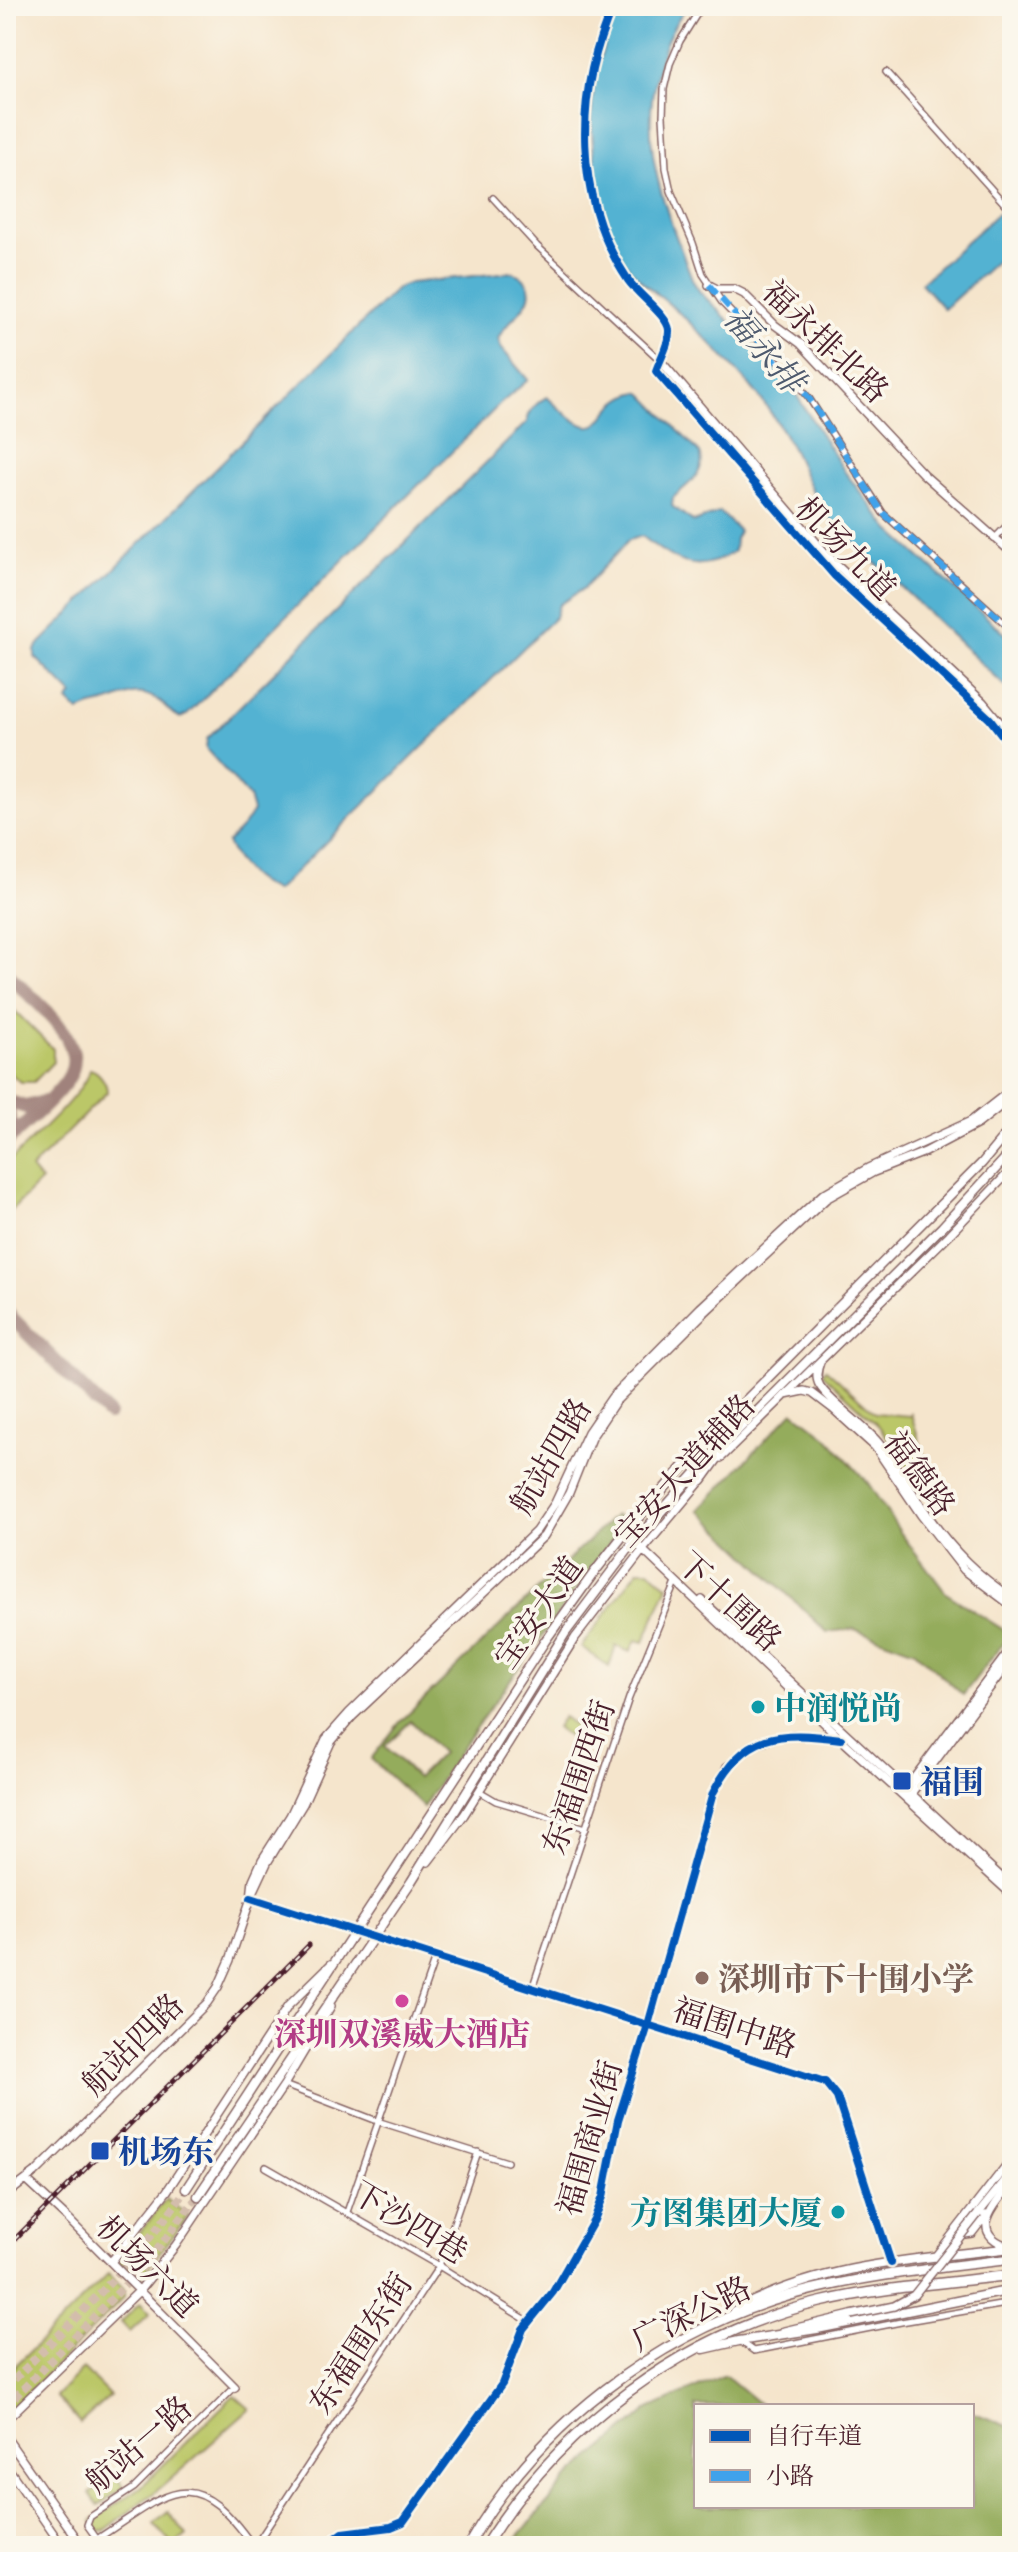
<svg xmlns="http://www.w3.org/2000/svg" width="1018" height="2552" viewBox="0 0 1018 2552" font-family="'Gentium Book Plus','Noto Serif SC',serif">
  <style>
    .green { fill: #bbc768; stroke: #82734a; stroke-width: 2 }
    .forest { fill: #94ac5c; stroke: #6f6644; stroke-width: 2; fill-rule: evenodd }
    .water { fill: #53b2d2; stroke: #4e687e; stroke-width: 2 }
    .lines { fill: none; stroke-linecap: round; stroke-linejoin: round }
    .taxiway { stroke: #a0827c; stroke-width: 14 }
    .primary-tunnel { stroke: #d3bdac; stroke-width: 8; stroke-dasharray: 8 4; stroke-linecap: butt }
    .street-casing { stroke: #866463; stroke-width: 8 }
    .secondary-casing { stroke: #866463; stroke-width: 10 }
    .primary-casing { stroke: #866463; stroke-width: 11 }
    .highway-casing { stroke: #866463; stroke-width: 12 }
    .street { stroke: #fff; stroke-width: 5 }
    .secondary { stroke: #fff; stroke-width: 7 }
    .primary { stroke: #fff; stroke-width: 8 }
    .highway { stroke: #fff; stroke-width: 9 }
    .rail-casing { stroke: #4a1f2b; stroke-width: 5 }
    .rail { stroke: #fbf7ec; stroke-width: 2; stroke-dasharray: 6; stroke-linecap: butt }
    .secondary-bridge-casing { stroke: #866463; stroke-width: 10; stroke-linecap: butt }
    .secondary-bridge { stroke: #fff; stroke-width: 7 }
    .quiet { stroke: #40a2eb; stroke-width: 6; stroke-dasharray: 12 6; stroke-linecap: butt }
    .cycleway-casing { stroke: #fbf7ec; stroke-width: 13 }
    .cycleway { stroke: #0057b8; stroke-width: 8 }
    .culture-dot { fill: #0f9aa8; stroke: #fbf7ec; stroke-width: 3 }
    .transit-dot { fill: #1a4fb4; stroke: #fbf7ec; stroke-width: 3 }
    .education-dot { fill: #8d6e63; stroke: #fbf7ec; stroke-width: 3 }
    .hotel-dot { fill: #d1479c; stroke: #fbf7ec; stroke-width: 3 }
    .labels { text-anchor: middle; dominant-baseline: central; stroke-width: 7; stroke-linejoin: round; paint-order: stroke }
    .street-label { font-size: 32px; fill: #4a1f2b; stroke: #fbf7ec }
    .culture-label { font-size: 32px; font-weight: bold; fill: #0d838f; stroke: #fbf7ec; text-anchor: start }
    .transit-label { font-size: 32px; font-weight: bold; fill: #164399; stroke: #fbf7ec; text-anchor: start }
    .education-label { font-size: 32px; font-weight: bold; fill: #785e54; stroke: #fbf7ec; text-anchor: start }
    .hotel-label { font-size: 32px; font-weight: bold; fill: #b23c85; stroke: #fbf7ec }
    .water-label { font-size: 34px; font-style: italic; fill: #4e5a6e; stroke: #fbf7ec }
  </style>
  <rect width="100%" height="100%" fill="#fbf7ec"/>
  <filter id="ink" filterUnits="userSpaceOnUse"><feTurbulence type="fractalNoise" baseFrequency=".0125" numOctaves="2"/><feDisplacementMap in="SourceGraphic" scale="16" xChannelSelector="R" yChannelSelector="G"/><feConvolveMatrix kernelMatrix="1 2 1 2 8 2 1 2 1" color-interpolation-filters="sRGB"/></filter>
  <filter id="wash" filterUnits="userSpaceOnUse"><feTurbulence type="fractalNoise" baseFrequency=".006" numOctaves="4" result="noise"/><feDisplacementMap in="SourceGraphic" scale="32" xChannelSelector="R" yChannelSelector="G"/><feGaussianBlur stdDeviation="1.8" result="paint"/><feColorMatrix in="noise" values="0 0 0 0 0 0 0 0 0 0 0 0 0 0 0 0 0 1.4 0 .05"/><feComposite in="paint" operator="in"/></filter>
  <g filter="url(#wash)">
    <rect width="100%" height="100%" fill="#f5e5cc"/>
    <path class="green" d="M6,1002L53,1049V1062L34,1082H20L6,1069Z
      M90,1069C99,1071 107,1083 107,1092L31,1169L41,1181L6,1216V1165C28,1142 82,1097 90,1069Z
      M826,1369L875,1413L910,1416L911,1414L930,1475L914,1474L878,1425L822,1373Z
      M638,1570H649L668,1586L644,1642L636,1640L630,1652L616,1646L609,1667L581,1647Z
      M563,1717L582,1731L575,1741L556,1728Z
      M166,2199L188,2216L142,2276L135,2278L120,2263V2258Z
      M108,2274L124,2290V2297L6,2415V2375Z
      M140,2303L150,2313L130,2332L121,2322Z
      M83,2369L110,2396L80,2423L56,2396Z
      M234,2395L250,2409L164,2485L104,2531L98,2532L92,2521L141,2487Z
      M116,2476L124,2488L98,2505L90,2493Z
      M168,2512L187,2535L173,2546L154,2524Z"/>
    <path class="forest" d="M793,1411L827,1437L868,1483L900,1532L946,1593L1010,1634L963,1695L915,1651L854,1629L827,1632L699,1510Z
      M615,1515L624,1523L464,1744L423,1807L371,1759L400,1722ZM411,1721L442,1753L417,1778L385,1746Z
      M725,2375L762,2406H696V2506H972V2412L1012,2428V2546H510L569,2477L649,2409Z"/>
    <path class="water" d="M620,6H688C673,23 664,45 658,67C637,147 665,207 693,281L700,292L775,367L792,388L845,472L890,530L1012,640V693L831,520C813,498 805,475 793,450C782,429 768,407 753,389C729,362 703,334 676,310C661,296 643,285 630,269C615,251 608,224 603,202C585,128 587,75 620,6Z
      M998,213L1012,229V247L944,309L921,283Z
      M510,272C518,273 522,276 527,283C540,303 503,322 498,339L502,349L528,380L500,404L187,715L180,718C169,714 166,704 156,699C137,688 127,696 108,702C96,706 90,704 79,712L68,701L73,695L35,657V650L40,643L397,288L410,283Z
      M639,392L643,394L700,453C708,473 685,486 673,498L672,506L694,522L720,512L739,531L735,539L734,551C697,578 672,560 642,536L629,540L584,588L559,605L555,617L279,888L275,891C250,880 238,865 227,843L244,825L253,811L249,797L206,749L207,739L527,422C529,410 536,403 547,397C613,461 590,401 639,392Z"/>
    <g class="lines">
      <path class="taxiway" d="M6,973C29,996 89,1039 70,1075C60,1095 23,1125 6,1142
        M6,1101L26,1107L44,1102
        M6,1104L11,1125L6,1141
        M6,1312L108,1414"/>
    </g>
  </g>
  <g filter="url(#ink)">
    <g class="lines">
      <path class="primary-tunnel" d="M6,2388C68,2324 137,2263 186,2189
        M6,2406L147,2263L198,2196"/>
      <g class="street-casing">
        <path id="street" d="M702,6L680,41L670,64L664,89L663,116L666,168L671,191L693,243L703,274L723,304L771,353L809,398L883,513L1012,630
          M886,72L1012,212
          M493,198L537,246L660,360
          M994,539L1012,520
          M479,1791L496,1801L586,1828
          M532,1989L629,1698L676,1583
          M284,2085L380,2122L507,2162
          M266,2167L439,2266L528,2321
          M347,2212L435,1958
          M740,2341L754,2351L901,2322L1012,2303
          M235,2387L134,2488L90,2517L87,2525L97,2539C169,2493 192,2459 253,2546
          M255,2546L439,2266L478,2152
          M325,2546L343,2533L391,2527L403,2522L502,2384L523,2329L553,2292L594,2220L603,2197L618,2120L648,2025L713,1793L726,1766L745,1750L793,1733L839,1739"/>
      </g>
      <g class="secondary-casing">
        <path id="secondary" d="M613,6C574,93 573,198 628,280C638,295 668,316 669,330C670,343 660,359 656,371L835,576L990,719L1012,748
          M709,285L717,289H734L744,294L775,325L801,344L923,474L1012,553
          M660,360L827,555L983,702L1012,737
          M820,1362C817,1370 815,1378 820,1386C829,1401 863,1425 877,1441C897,1465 911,1492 929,1517C953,1551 978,1576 1012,1598
          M785,1395L804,1391L812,1393L833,1409L875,1447L921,1515L964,1570L1012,1606
          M721,1458L949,1235L1012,1169
          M625,1533L841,1739L1012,1895
          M702,1600L1012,1887
          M905,1790L1012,1647
          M910,1795L1012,1658
          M428,1862L464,1815L575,1638L642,1551L705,1476
          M253,1893L267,1863L303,1804L331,1742L352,1717L544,1536L569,1493L591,1438L615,1402L703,1314L826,1199L874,1172L925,1152L978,1124L1012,1097
          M251,1898L825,2082L837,2097L891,2263
          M26,2180L66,2217L235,2387
          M6,2195L35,2173L207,2003L218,1987L230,1960L251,1898L253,1880L262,1860L290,1816L326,1739L349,1713L536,1531L555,1503L588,1432L612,1397L700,1308L823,1194L868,1168L971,1121L1012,1089
          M978,2214L1012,2172
          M962,2230L965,2234L972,2233L986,2215
          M1010,2247C966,2233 995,2205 1012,2183
          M935,2257L1012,2158
          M111,2262L167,2191L288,2006L331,1964
          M784,2331L851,2315
          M6,2420L139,2291L176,2245L284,2085L331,2006
          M6,2437L82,2546
          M6,2465L62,2546"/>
      </g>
      <g class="primary-casing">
        <path id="primary" d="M702,1480L723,1451
          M186,2189L545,1641L593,1574L625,1533L716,1430L982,1163L1012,1127
          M198,2196L411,1882L566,1632L633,1543L700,1468L942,1227L1012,1151
          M734,2311C819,2264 917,2259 1012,2248
          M704,2349L739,2341L817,2329L1012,2290"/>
      </g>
      <g class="highway-casing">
        <path id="highway" d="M468,2546C536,2426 658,2333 791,2295C863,2275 938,2268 1012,2259
          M485,2546C559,2427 683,2334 820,2302C883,2287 948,2283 1012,2275"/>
      </g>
      <use href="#street" class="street"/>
      <use href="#secondary" class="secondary"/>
      <use href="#primary" class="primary"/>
      <use href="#highway" class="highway"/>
      <g class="rail-casing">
        <path id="rail" d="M6,2248L309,1945"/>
      </g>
      <use href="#rail" class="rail"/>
      <g class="secondary-bridge-casing">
        <path id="secondary-bridge" d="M851,2315L894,2306L914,2295L978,2214"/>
      </g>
      <use href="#secondary-bridge" class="secondary-bridge"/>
      <path class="quiet" d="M709,285L809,398L883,513L1012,630"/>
      <g class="cycleway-casing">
        <path id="cycleway" d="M613,6C574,93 573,198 628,280C638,295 668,316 669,330C670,343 660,359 656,371L835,576L990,719L1012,748
          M251,1898L825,2082L837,2097L891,2263
          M325,2546L343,2533L391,2527L403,2522L502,2384L523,2329L553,2292L594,2220L603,2197L618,2120L648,2025L713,1793C745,1732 778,1731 841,1739"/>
      </g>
      <use href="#cycleway" class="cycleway"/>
    </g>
  </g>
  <g class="culture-dot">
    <circle cx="758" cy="1707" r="8"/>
    <circle cx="838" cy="2212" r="8"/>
  </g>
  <g class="transit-dot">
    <rect x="892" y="1771" width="20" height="20" rx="4"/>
    <rect x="90" y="2141" width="20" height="20" rx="4"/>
  </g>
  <circle class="education-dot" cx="702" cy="1978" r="8"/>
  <circle class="hotel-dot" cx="402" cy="2001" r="8"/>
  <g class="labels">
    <g class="street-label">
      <text transform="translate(826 341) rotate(44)">福永排北路</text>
      <text transform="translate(846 548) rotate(46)">机场九道</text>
      <text transform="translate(550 1456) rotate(-60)">航站四路</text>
      <text transform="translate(684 1470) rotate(-48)">宝安大道辅路</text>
      <text transform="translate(920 1473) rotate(54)">福德路</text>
      <text transform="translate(730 1601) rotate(43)">下十围路</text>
      <text transform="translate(538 1612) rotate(-55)">宝安大道</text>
      <text transform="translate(578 1777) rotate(-71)">东福围西街</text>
      <text transform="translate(735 2027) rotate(18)">福围中路</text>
      <text transform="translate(132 2044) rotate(-45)">航站四路</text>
      <text transform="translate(589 2138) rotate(-74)">福围商业街</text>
      <text transform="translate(410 2222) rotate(31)">下沙四巷</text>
      <text transform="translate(148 2266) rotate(45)">机场六道</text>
      <text transform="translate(691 2313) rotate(-26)">广深公路</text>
      <text transform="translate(360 2343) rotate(-57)">东福围东街</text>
      <text transform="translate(138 2444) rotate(-41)">航站一路</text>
    </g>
    <g class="culture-label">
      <text x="774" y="1707">中润悦尚</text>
      <text x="822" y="2212" text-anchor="end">方图集团大厦</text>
    </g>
    <g class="transit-label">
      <text x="920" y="1781">福围</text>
      <text x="118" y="2151">机场东</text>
    </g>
    <g class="education-label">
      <text x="718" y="1978">深圳市下十围小学</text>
    </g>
    <g class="hotel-label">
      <text x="402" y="2033">深圳双溪威大酒店</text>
    </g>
    <g class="water-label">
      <text transform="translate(765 349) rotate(49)">福永排</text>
    </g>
  </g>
  <rect width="1018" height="2552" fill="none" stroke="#fbf7ec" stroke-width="32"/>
  <rect x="694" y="2404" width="280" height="104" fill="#fbf7ec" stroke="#b4a19f" stroke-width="2"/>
  <rect x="710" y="2430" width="40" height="12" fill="#0057b8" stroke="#b4a19f" stroke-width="2"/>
  <text x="766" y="2444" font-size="24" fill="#4a1f2b">自行车道</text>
  <rect x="710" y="2470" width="40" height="12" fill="#40a2eb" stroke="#b4a19f" stroke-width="2"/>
  <text x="766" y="2484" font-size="24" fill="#4a1f2b">小路</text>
</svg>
